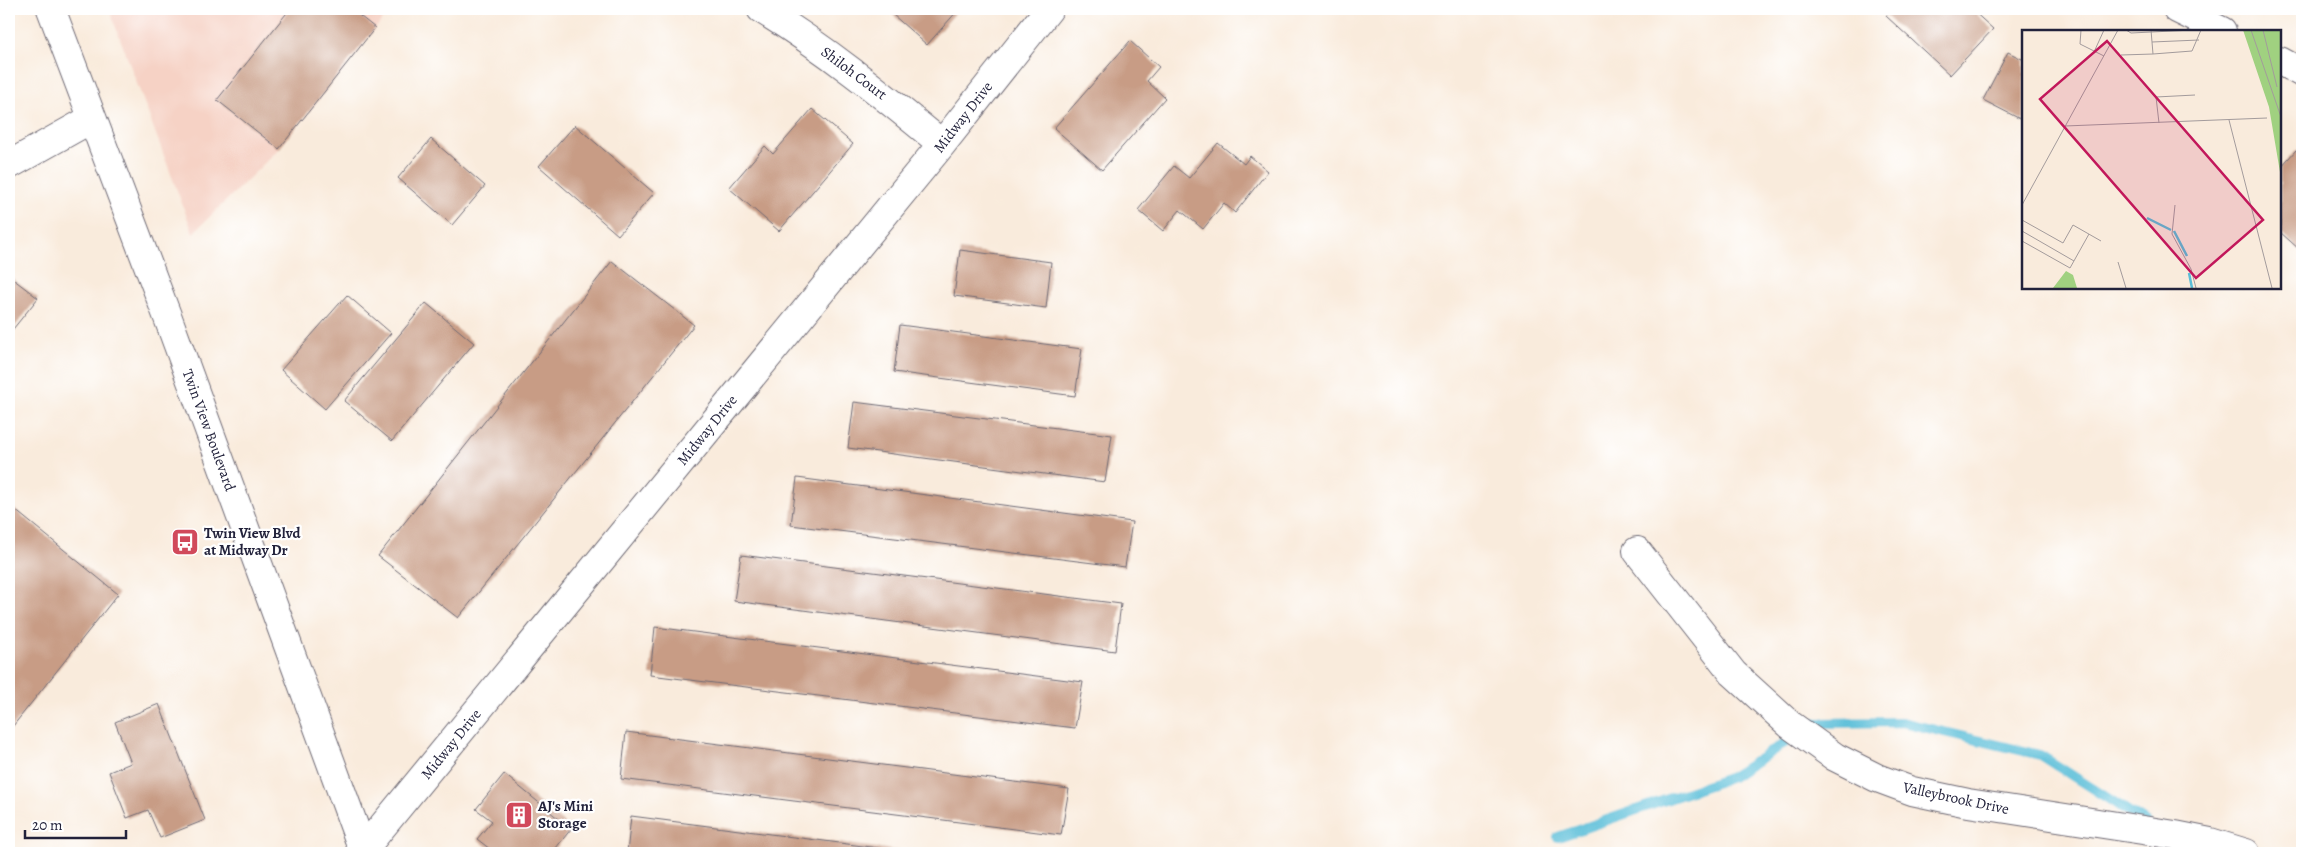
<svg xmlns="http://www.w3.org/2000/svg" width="2311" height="862" viewBox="0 0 2311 862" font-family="Alegreya,serif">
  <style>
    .built { fill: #f6d2c5 }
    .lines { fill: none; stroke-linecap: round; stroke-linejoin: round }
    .stream { stroke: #5abed8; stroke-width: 10 }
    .building { fill: #c89c85 }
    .street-casing { stroke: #6d6873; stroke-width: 30 }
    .secondary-casing { stroke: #6d6873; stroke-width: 30 }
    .street { stroke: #fff; stroke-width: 28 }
    .secondary { stroke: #fff; stroke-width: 28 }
    .labels { text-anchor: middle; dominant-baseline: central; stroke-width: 4.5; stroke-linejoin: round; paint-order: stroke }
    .street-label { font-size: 15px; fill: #22223b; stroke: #fff }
    .poi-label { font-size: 15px; font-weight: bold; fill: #22223b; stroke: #fff; text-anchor: start }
    .inset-river { fill: none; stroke: #5abed8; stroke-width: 2.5 }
    .inset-road { fill: none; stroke: #a39b9c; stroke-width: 1 }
    .view { fill: #c2185b; fill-opacity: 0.15; stroke: #c2185b; stroke-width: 2.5 }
    .inset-edge { fill: none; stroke: #22223b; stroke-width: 2.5 }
  </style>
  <rect width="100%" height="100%" fill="#fff"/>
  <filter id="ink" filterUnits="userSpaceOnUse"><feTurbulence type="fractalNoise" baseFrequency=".02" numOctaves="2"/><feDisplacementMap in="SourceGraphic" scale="10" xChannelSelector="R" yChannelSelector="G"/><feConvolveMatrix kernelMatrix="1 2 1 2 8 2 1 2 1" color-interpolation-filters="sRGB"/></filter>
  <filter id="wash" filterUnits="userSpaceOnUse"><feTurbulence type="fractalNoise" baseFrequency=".0096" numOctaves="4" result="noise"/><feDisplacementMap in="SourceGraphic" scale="20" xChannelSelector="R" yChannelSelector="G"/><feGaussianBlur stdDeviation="1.12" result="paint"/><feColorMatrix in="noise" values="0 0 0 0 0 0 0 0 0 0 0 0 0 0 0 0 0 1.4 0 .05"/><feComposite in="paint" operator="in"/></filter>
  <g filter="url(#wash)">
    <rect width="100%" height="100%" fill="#f9ebdc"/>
    <path class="built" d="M109,9H391L279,149L193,233Z"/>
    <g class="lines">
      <path class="stream" d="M1558,837L1732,777L1815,723L1902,722L2040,755L2145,822"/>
    </g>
    <g id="blocks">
      <path class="building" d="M290,9H351L375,28L279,149L217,100Z
        M896,9H959L927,45L892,14Z
        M1892,9H1971L1993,29L1950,75L1886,16Z
        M1130,41L1159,67L1147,81L1165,98L1102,170L1054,128Z
        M2008,52L2024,60V121L1983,100Z
        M812,109L853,144L779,231L729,188L765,146L773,154Z
        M575,125L654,193L618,235L539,166Z
        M431,139L485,186L452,225L398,178Z
        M1218,143L1244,164L1250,156L1268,171L1235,213L1224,203L1203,229L1180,210L1163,231L1138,210L1174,166L1189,178Z
        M2296,150L2302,155V248L2300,250L2280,232V168Z
        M960,250L1051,262L1046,308L954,296Z
        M612,261L694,325L458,618L378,556Z
        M9,276L38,298L9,334Z
        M347,295L391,333L325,409L281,370Z
        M426,303L474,343L392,441L344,401Z
        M900,325L1082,349L1075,396L894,372Z
        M854,402L1112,435L1105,482L848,448Z
        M797,478L1132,522L1125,567L791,525Z
        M14,509L118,594L9,731V516Z
        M741,555L1121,604L1115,651L734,601Z
        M655,627L1083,682L1075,728L650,675Z
        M159,704L205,820L160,838L148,810L127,818L109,772L131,763L115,722Z
        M626,732L1069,789L1061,835L621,779Z
        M504,774L571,829L552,853H495L477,839L492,821L476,809Z
        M631,816L909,852V853H627Z"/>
    </g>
  </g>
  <g filter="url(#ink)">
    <use href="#blocks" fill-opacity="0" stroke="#6d6873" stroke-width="1"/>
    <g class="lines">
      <g class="street-casing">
        <path id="street" d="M761,9C825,48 884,96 942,144
          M2177,9L2222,31
          M2280,61L2302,73
          M9,165L91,119
          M1637,551L1733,673L1789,724L1835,757L1877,778L1912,791L1968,803L2175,835L2210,842L2246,853
          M363,850L942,144L1049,9"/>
      </g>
      <g class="secondary-casing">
        <path id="secondary" d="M51,9L168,318L364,853"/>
      </g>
      <use href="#street" class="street"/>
      <use href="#secondary" class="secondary"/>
    </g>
  </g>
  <defs>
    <g id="bus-square" transform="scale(1.4375)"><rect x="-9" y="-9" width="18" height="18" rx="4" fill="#d1495b" stroke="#fff"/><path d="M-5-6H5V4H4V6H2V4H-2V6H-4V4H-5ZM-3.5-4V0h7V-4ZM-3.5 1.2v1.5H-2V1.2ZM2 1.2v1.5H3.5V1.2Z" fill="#fff"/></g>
    <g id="building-square" transform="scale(1.4375)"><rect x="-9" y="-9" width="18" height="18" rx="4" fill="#d1495b" stroke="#fff"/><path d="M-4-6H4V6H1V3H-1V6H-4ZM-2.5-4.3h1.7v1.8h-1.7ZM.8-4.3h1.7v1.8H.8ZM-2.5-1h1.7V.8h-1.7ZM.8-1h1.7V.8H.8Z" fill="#fff"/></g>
  </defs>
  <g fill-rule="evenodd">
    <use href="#bus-square" x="185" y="542"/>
    <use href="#building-square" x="519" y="815"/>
  </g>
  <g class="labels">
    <g class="street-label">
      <text transform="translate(854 73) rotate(37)">Shiloh Court</text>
      <text transform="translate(963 117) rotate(-52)">Midway Drive</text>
      <text transform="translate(209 430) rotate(70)">Twin View Boulevard</text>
      <text transform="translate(707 430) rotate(-51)">Midway Drive</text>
      <text transform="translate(451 744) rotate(-51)">Midway Drive</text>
      <text transform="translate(1956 798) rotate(12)">Valleybrook Drive</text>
    </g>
    <g class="poi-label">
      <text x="204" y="533">Twin View Blvd<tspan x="204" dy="17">at Midway Dr</tspan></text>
      <text x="538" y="806">AJ's Mini<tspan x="538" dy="17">Storage</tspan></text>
    </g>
  </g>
  <g transform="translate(2022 30)">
    <rect width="259" height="259" fill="#f9ebdc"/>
    <path d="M221,0H259L258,142L247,77ZM44,241L51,245L55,258H31Z" fill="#a0d180"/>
    <path class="inset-river" d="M125,188L149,200M152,201L165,226M167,243L170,258"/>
    <path class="inset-road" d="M59,0L58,14L82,26M104,0L109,3L171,0M129,0L131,24L170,21L179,0M229,0L259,87M241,0L255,57M130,12L177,10M72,22L82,0M99,25L131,24M207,90L250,258M137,93L134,67L173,65M43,96L245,88M0,175L96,0M153,175L150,204L169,239L174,258M0,190L41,213L51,195L79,211M0,201L52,231M0,211L48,238L67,204M96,232L104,258"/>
    <path class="view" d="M85,11L241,190L174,248L18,69Z"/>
    <rect width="259" height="259" class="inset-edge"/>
  </g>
  <rect width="2311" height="862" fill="none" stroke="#fff" stroke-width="30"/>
  <path d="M25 830v8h101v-8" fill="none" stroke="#22223b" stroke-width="2.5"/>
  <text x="32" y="830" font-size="15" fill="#22223b" stroke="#ffffff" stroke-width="4" paint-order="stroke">20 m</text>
</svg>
